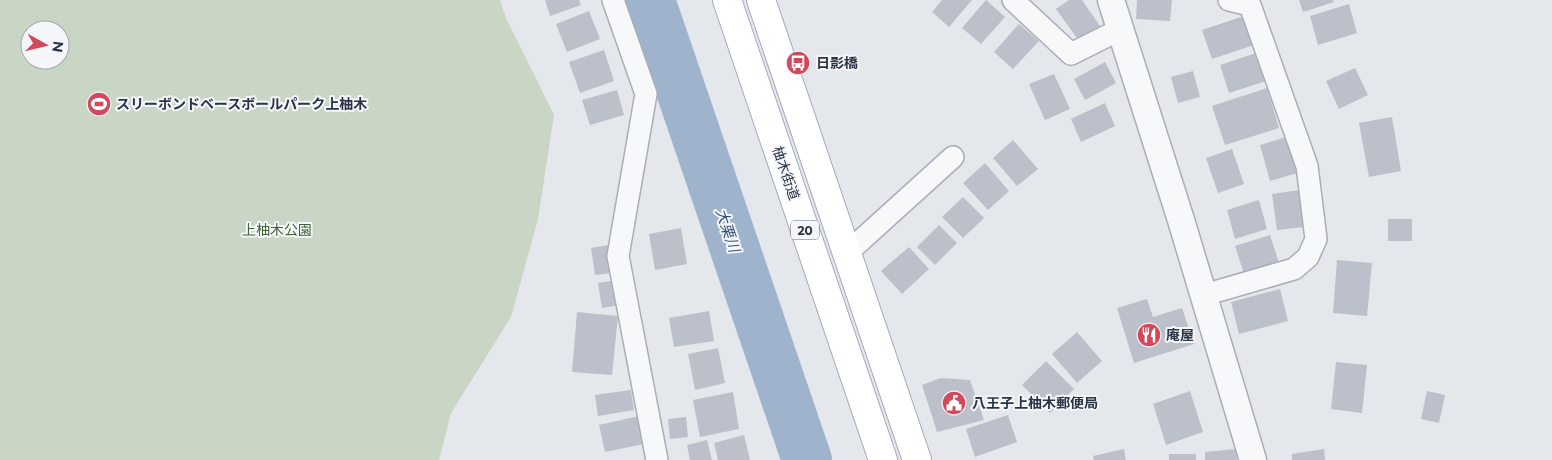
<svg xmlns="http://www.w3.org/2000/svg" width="1552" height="460" viewBox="0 0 1552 460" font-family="Montserrat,'Noto Sans JP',sans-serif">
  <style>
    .green { fill: #c9d6c5; fill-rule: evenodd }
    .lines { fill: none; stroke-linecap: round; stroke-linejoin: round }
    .river { stroke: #9fb4cc; stroke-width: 50 }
    .building { fill: #bbc0ca }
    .minor-casing { stroke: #a9aeb7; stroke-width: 24 }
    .tertiary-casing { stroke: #a9aeb7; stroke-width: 29 }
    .primary-casing { stroke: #a3abb8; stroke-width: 30 }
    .minor { stroke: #f7f8fa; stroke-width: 21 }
    .tertiary { stroke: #f7f8fa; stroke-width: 26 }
    .primary { stroke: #fff; stroke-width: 28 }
    .labels { text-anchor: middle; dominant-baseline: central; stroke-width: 4; stroke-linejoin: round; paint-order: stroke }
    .shield { fill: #f4f6f9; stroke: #676e7b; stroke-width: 1 }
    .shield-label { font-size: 12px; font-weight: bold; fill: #2b3445 }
    .poi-label { font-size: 14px; font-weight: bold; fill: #2b3445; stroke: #f4f6f9; text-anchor: start }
    .street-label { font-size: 14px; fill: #2b3445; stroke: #f4f6f9 }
    .park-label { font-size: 14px; fill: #3f6138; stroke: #f4f6f9 }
    .water-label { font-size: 15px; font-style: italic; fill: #34527a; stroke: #f4f6f9 }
  </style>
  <rect width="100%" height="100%" fill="#e4e7ec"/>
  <path class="green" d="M0,0H500L506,18L554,115L538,219L511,317L451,413L439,460H0ZM30,30H60V60H30Z"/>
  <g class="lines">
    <path class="river" d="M650,0L807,460"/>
  </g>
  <path class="building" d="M545,0H579L581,5L550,16Z
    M942,0H972L949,27L932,12Z
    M986,0L1005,17L981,44L962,28Z
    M1069,0H1082L1100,26L1079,41L1056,9Z
    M1137,0H1172L1170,21L1136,19Z
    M1299,0H1333L1334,2L1303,12Z
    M1349,4L1357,33L1318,45L1310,16Z
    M589,11L600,39L567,52L556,24Z
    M1244,16L1254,45L1212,59L1202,30Z
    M1019,24L1039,41L1013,69L994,52Z
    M604,50L614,81L580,93L569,62Z
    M1259,52L1269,80L1229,93L1220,65Z
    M1105,62L1116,83L1085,100L1074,79Z
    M1355,68L1368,95L1339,109L1326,81Z
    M1193,71L1200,97L1178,103L1171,77Z
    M1054,74L1070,109L1045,120L1029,84Z
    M1267,88L1279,128L1225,145L1212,106Z
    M617,90L624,115L590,125L582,100Z
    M1105,103L1115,126L1081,142L1071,119Z
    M1392,117L1401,171L1369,177L1359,123Z
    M1290,136L1301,172L1270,181L1260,145Z
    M1013,140L1038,169L1017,186L993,158Z
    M1232,149L1244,184L1218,193L1206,158Z
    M985,163L1009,191L988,210L963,183Z
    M1300,190L1305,227L1277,230L1272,194Z
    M963,197L984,218L963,238L942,217Z
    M1259,200L1267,229L1235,239L1227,210Z
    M1388,219H1412V241H1388Z
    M939,225L957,243L935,265L917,247Z
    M681,228L687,264L655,270L649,234Z
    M1270,235L1280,266L1245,277L1235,246Z
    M609,245L612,273L595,275L591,248Z
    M909,247L929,269L902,294L881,271Z
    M1337,260L1372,263L1367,316L1333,313Z
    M617,280L620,305L602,308L598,283Z
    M1280,289L1288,321L1239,334L1231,302Z
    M1147,299L1153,317L1182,308L1194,344L1134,363L1117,308Z
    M709,311L714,341L674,347L669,318Z
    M577,312L618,316L612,375L572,372Z
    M1077,332L1102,361L1077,383L1052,354Z
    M718,348L725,383L695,390L688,354Z
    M1046,361L1074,389L1050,413L1022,385Z
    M1336,362L1367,365L1362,413L1331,409Z
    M941,378L970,380L984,420L937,432L922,385Z
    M631,390L634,410L598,416L595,395Z
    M1190,391L1203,432L1166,445L1153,404Z
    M1427,391L1445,395L1439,423L1421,419Z
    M733,392L739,429L700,437L693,400Z
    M1008,415L1017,442L975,457L966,429Z
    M639,416L644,444L605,452L599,425Z
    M686,417L688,437L670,439L668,419Z
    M744,435L750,460H718L714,443Z
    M707,440L712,460H690L687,445Z
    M1124,449L1126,460H1094L1093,456Z
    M1236,449L1237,460H1205V452Z
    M1324,449L1325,460H1292V454Z
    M1169,454H1196V460H1169Z"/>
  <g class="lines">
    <g class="minor-casing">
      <path id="minor" d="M613,0L646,94L618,256L657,460
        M1013,0L1071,54L1121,29
        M847,253L953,157
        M1204,295L1294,269L1308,257L1316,239L1307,166L1250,5L1229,0"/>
    </g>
    <g class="tertiary-casing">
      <path id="tertiary" d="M1111,0L1181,220L1253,460"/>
    </g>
    <g class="primary-casing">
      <path id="primary" d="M727,0L883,460
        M761,0L917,460"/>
    </g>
    <use href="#minor" class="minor"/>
    <use href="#tertiary" class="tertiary"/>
    <use href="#primary" class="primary"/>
  </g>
  <defs>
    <g id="bus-disc" transform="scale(1.25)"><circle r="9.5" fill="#d1495b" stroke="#f4f6f9"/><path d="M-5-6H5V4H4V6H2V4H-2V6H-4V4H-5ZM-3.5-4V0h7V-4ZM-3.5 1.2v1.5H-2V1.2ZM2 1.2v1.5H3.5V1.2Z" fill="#fff"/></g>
    <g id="stadium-disc" transform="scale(1.25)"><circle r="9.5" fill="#d1495b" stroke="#f4f6f9"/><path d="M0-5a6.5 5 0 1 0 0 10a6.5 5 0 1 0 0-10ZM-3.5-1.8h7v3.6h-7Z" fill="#fff"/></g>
    <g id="restaurant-disc" transform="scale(1.25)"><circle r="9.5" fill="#d1495b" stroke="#f4f6f9"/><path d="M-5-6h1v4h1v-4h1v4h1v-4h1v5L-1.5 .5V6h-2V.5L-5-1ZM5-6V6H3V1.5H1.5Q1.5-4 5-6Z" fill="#fff"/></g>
    <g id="civic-disc" transform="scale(1.25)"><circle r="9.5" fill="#d1495b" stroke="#f4f6f9"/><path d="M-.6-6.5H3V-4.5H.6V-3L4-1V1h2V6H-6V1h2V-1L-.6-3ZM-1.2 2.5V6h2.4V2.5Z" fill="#fff"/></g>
  </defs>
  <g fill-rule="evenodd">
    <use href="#bus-disc" x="798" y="63"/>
    <use href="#stadium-disc" x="99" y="104"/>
    <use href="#restaurant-disc" x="1149" y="335"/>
    <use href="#civic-disc" x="954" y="403"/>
  </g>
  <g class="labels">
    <rect class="shield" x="791" y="220.5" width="28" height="19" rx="4"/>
    <g class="shield-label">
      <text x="805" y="230">20</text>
    </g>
    <g class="poi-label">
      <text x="816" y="63">日影橋</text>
      <text x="116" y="104">スリーボンドベースボールパーク上柚木</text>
      <text x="1166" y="335">庵屋</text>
      <text x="972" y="403">八王子上柚木郵便局</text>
    </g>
    <g class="street-label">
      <text transform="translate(786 173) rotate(71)">柚木街道</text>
    </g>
    <g class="park-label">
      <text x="277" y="230">上柚木公園</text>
    </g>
    <g class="water-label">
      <text transform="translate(728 230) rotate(71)">大栗川</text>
    </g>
  </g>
  <g transform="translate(45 45) rotate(98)"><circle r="24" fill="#f4f6f9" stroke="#a4a8b1"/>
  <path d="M0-4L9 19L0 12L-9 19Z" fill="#d1495b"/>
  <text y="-8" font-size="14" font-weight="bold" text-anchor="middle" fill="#2b3445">N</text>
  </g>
</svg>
